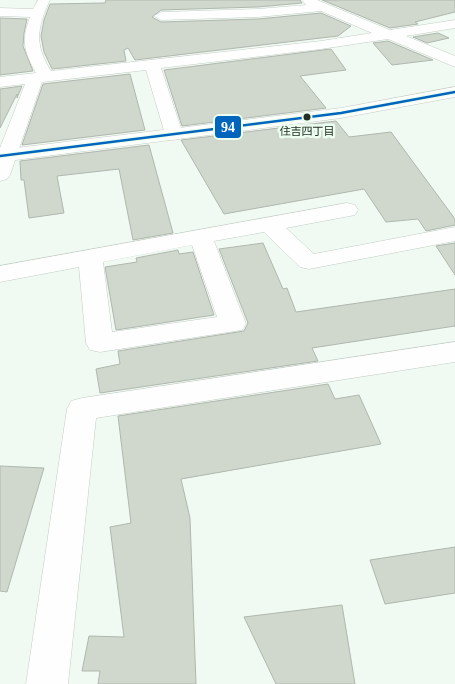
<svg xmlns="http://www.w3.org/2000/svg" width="455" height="684" viewBox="0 0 455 684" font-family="'Times New Roman','Noto Sans JP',serif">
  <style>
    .building { fill: #d0d7cd; stroke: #b0b7ae }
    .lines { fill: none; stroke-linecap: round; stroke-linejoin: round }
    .minor-casing { stroke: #c3cdc5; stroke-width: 1 }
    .tertiary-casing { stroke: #c3cdc5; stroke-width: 1 }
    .minor { fill: #fdfefd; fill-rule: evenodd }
    .tertiary { fill: #fdfefd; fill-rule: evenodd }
    .bus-1-casing { stroke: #ecfeef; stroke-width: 5 }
    .bus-1 { stroke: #0065bd; stroke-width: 2.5 }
    .bus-dot { fill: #222d24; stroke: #ecfeef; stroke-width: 2 }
    .labels { text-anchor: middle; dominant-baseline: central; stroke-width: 5; stroke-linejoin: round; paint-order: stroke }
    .far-bus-label { font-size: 11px; fill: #222d24; stroke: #ecfeef }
    .line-badge { stroke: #ecfeef; stroke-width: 2 }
    .badge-label { font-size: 14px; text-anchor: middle; font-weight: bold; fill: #fff }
  </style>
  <rect width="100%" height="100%" fill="#f0faf2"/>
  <path class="building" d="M106,0H300L302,3L258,7L161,10L152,17L161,22L258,19L321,13L351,26L338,36L135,60L128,48L124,50L126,61L52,69L44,52L41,36L44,20L50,4L105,3Z
    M322,0H455V12L415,22L418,24L390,28Z
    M0,18L27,19L24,33L23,46L33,71L0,75Z
    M438,33L449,38L427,43L413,37Z
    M388,41L433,60L392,65L373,43Z
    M331,49L346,70L300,76L326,108L182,126L164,70Z
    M130,74L145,130L22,145L43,84Z
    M22,86L17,98V94L0,128V89Z
    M336,121L349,137L391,132L455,219V225L426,231L418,219L386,222L364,189L224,214L181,140Z
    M149,145L173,233L133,240L119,169L57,176L64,213L29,218L24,180H21L20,161Z
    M263,243L283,289L287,288L296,312L455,289V326L312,348L318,361L100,393L96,369L120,364L118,351L244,331L248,323L219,249Z
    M455,243V275L436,246Z
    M178,250L179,254L193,252L214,315L116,330L105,267L137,262L136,258Z
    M328,384L335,399L359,395L381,444L181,479L190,518L196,684H98L100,671H82L89,636L124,637L110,527L131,523L118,416Z
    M0,466L44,468L7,592L0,591Z
    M455,547V593L385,604L370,560Z
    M342,605L355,684H276L244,617Z"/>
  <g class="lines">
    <g class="minor-casing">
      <path id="minor" d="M38,0H50C37,28 34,44 51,71L321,41L372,33L321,11L258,17L161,20L154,16L161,12L258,9L306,5L302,0H317L390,30L455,20V28L406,36L455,56V67L388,39L321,49L161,68L183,134L181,138L174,140L167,138L165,134L146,70L42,82L10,175L7,179L0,181V148L25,84L0,87V77L36,73C24,51 21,41 30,17L0,16V8L33,9Z
        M347,203L355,205L358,210L355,215L286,228L314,254L455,227V241L309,269L300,267L264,232L214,241L246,324L242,330L100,352L90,350L86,343L79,267L0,282V266ZM192,245L217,317L112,332L103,262Z
        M455,342V362L96,418L68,684H26L67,409L71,401L82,398Z"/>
    </g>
    <g class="tertiary-casing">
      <path id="tertiary" d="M455,87V97L341,118L0,162V150L341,108Z"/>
    </g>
    <use href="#minor" class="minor"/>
    <use href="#tertiary" class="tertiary"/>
    <g class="bus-1-casing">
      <path id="bus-1" d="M0,156L341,113L455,92"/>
    </g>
    <use href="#bus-1" class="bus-1"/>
  </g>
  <circle class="bus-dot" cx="307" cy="117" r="4.5"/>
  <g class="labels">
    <g class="far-bus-label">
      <text x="307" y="131">住吉四丁目</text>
    </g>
  </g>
  <rect class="line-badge" x="214" y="115" width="28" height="24" rx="5" fill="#0065bd"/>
  <g class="badge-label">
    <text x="228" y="132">94</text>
  </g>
</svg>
